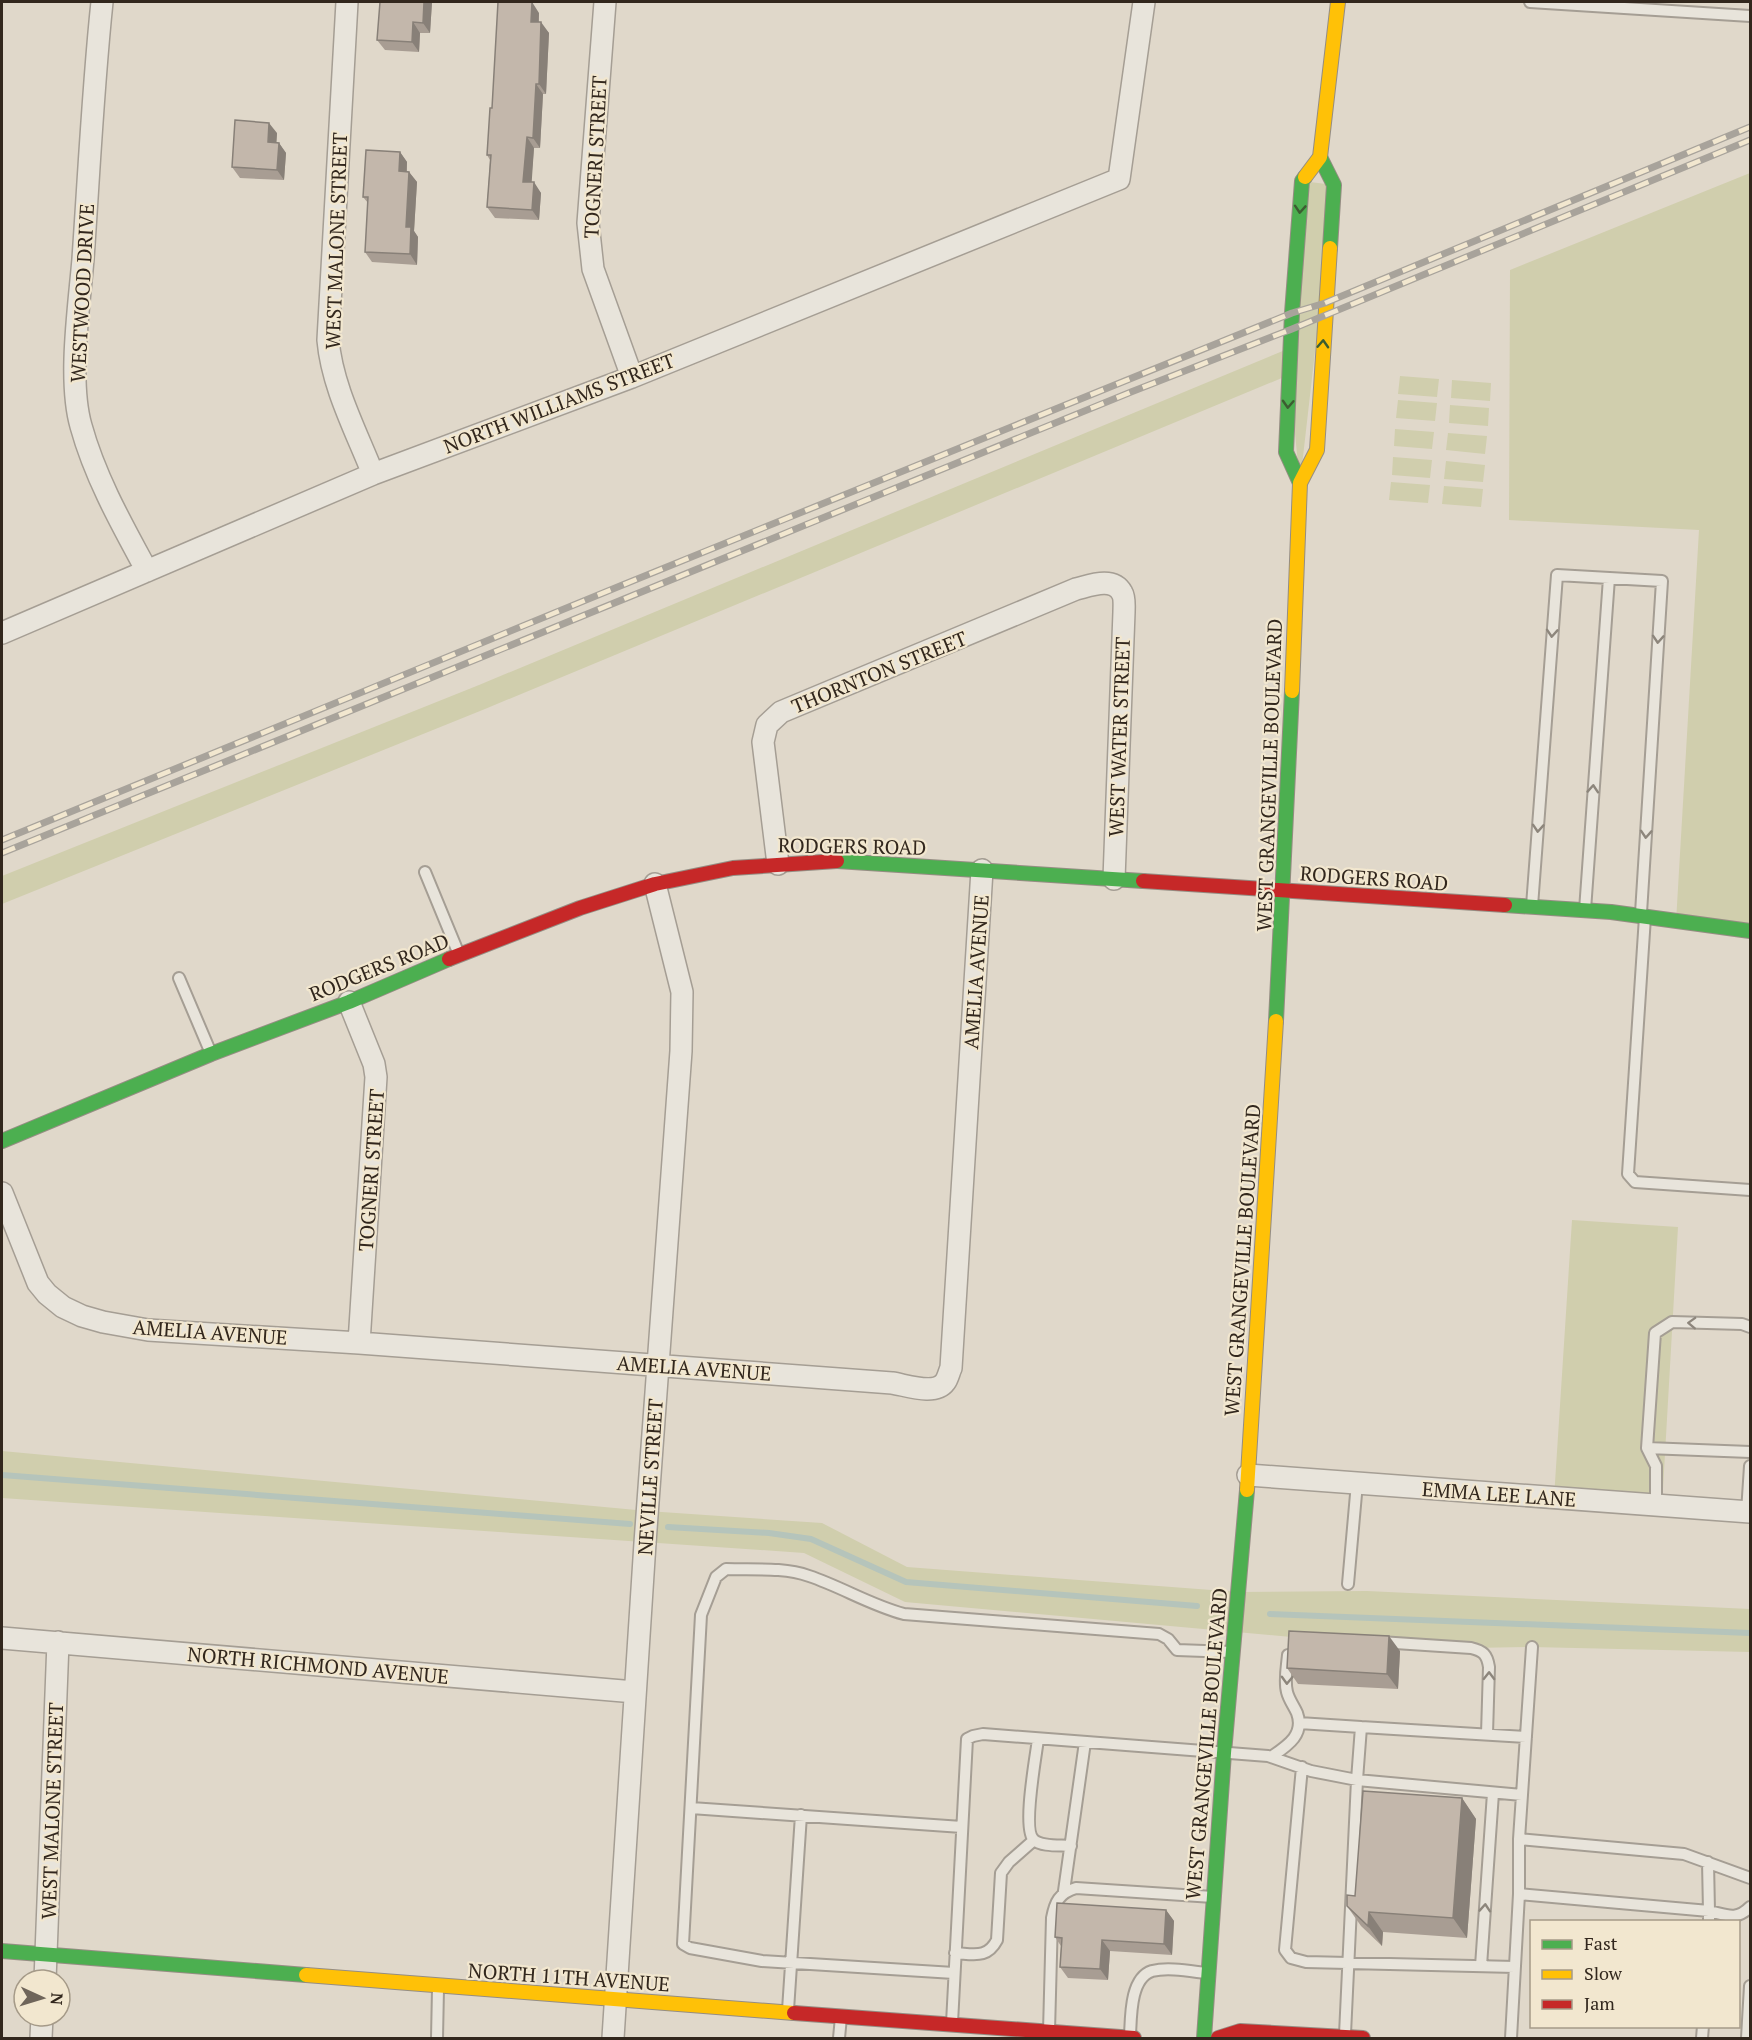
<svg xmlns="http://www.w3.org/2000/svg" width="1752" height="2040" viewBox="0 0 1752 2040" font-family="'PT Serif',serif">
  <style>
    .green { fill: #d0cead }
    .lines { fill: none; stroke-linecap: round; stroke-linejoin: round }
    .stream { stroke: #b5c4bb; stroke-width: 6 }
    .lane-casing { stroke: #a59e94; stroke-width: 14 }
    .street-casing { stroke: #a59e94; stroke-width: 24 }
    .fast-casing { stroke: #958d83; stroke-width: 16 }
    .slow-casing { stroke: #958d83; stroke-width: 16 }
    .jam-casing { stroke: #958d83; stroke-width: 16 }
    .lane { stroke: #e8e4db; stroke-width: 10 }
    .street { stroke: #e8e4db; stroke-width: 21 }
    .fast { stroke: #4caf50; stroke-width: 14 }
    .slow { stroke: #ffc107; stroke-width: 14 }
    .jam { stroke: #c62828; stroke-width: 14 }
    .rail-casing { stroke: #a8a39b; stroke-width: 7 }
    .rail { stroke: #f2e7cf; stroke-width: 4.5; stroke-dasharray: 14; stroke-linecap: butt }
    .wall { fill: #a89d93 }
    .shaded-wall { fill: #888078 }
    .building { fill: #c3b7ab; stroke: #888078; stroke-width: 1.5 }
    .oneway { stroke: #3c5d31 }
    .oneway2 { stroke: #8d867c }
    .labels { text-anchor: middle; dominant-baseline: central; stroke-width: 4.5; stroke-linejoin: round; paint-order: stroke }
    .street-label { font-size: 20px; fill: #32271d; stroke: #f2e7cf }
  </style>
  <rect width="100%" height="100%" fill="#e0d8ca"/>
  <path class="green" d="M1750,173V931L1676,922L1699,530L1509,520L1510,270Z
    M1302,181L1334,185L1300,483L1289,375L485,709L2,904V876L479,685L1290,348Z
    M1400,376L1439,379L1437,397L1398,394Z
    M1452,380L1491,383L1490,401L1451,398Z
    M1398,400L1437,403L1435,421L1396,418Z
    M1450,405L1489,408L1488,426L1449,423Z
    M1395,429L1434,432L1432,449L1394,446Z
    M1448,433L1487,436L1485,454L1446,450Z
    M1393,457L1432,460L1430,478L1392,475Z
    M1446,461L1485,465L1483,482L1444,479Z
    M1391,482L1430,485L1428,503L1389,500Z
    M1444,486L1483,489L1481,507L1442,504Z
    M1572,1220L1678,1227L1662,1506L1554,1498Z
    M2,1451L647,1511L822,1523L907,1567L1238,1592L1367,1591L1750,1609V1652L1532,1647L1471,1648L1302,1638L905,1602L804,1553L2,1498Z"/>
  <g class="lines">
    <path class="stream" d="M2,1475L630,1524
      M668,1527L769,1533L811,1539L906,1582L1197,1606
      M1270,1614L1750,1633"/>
    <g class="lane-casing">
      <path id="lane" d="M1530,2L1750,16
        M425,872L458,952
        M1532,906L1557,575L1662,581L1641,913
        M1585,910L1609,578
        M1645,917L1628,1174L1635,1182L1750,1190
        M179,978L210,1051
        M1647,1448L1750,1452
        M1656,1505V1466L1647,1448L1655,1333L1672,1322L1742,1324L1750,1327
        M1747,1512L1750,1466
        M1348,1584L1357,1483
        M1380,1642L1471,1648C1483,1651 1487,1654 1489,1667L1487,1734
        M1299,1723L1361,1727
        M1038,1739C1036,1756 1022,1830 1034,1840C1042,1847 1060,1845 1071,1846
        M1271,1757C1287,1746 1305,1735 1297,1713C1294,1706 1289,1700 1287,1692C1284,1681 1287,1666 1288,1655
        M1302,1767L1285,1950L1291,1958L1306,1962L1515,1967
        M691,1808L962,1827
        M1519,1839L1684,1854L1750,1878
        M1708,1862L1709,1911C1727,1915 1736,1921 1750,1907
        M1064,1891L1085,1742
        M1519,1894L1709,1911V1922
        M955,1953C974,1954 987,1959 997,1940L1001,1873L1009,1862L1034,1840
        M1481,1966L1493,1793
        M954,1973L762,1961L690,1948L683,1944L701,1615L716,1577L726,1569C753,1570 783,1567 809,1576C842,1587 870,1605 904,1614L1159,1634L1168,1639L1177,1650L1232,1652
        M788,2010L801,1815
        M952,2023L967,1739L973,1736L983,1734L1268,1756L1311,1771L1357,1780L1522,1795
        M1049,2031L1052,1918C1055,1902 1059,1893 1076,1888L1213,1897
        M1345,2034L1357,1780L1361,1727L1526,1737
        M1130,2036C1131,2017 1130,1978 1152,1971C1168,1967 1189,1971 1205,1973
        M437,2038L438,1989
        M839,2038L841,2017
        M1511,2038L1519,1894V1839L1532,1647
        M1702,2038L1703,2026
        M1747,2038L1750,1986"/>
    </g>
    <g class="street-casing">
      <path id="street" d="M102,2C93,87 89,173 83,259C79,307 68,381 81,426C95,477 122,525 147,571
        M347,2L328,340C332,386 356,431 373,474
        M605,2L588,223L593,269L632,377
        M2,633L373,474L632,377L1119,179L1144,2
        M778,864L763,742L767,725L781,712L1076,589C1089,586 1113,576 1122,593C1125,598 1124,607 1124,612L1114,879
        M349,1002L374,1064L376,1077L359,1343
        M2,1193L38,1283L47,1294L63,1307L82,1316L103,1322L148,1330L359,1343L892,1383C906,1385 935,1396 945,1382C948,1378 949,1372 951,1368L982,870
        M1248,1475L1750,1512
        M2,1638L635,1692
        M45,1980L58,1642
        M41,2038L42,2016
        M613,2038L645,1543L681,1051L682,992L655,884"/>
    </g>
    <g class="fast-casing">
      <path id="fast" d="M1320,157L1334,185L1330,248
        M1300,483L1286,452L1292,313L1302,181L1305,177
        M837,861L1143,881
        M1505,905L1611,912L1750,931
        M1276,1021L1292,691
        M2,1141L211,1054L349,1002L449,959
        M2,1951L306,1975
        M1204,2038L1224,1753L1247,1490"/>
    </g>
    <g class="slow-casing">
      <path id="slow" d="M1305,177L1320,157L1338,2
        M1292,691L1300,483L1317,450L1330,248
        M1247,1490L1276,1021
        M306,1975L794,2013"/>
    </g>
    <g class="jam-casing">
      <path id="jam" d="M1143,881L1505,905
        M449,959L580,908L655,884L733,868L837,861
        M794,2013L1134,2038
        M1218,2038L1240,2031L1363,2038"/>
    </g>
    <use href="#lane" class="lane"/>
    <use href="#street" class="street"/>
    <use href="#fast" class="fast"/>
    <use href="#slow" class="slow"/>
    <use href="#jam" class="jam"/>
    <g class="rail-casing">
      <path id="rail" d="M2,840L620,586L1292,313L1325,303L1750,127
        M2,853L1131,392L1292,329L1750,140"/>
    </g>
    <use href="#rail" class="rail"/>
  </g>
  <path class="wall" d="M432,2L430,33H420L419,52L385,50L377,40Z
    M539,13V22L549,33L546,94H543L540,148H534L531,182L541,193L539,220L495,218L487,207L490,160L487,155L492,108Z
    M277,133L276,142L279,143L286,153L284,180L240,178L232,167Z
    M400,152L407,162V172H409L417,182L414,231L418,237L417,265L372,262L365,252L368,203L363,197Z
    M1400,1651L1398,1689L1298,1684L1287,1668Z
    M1462,1798L1476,1819L1467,1938L1383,1932L1382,1946L1361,1926L1347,1906L1355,1896Z
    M1166,1910L1174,1921L1172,1955L1110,1951L1108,1980L1068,1978L1060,1967L1061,1946L1055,1937Z"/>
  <path class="shaded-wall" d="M424,2H432L430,33L423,23Z
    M532,2L539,13L538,32L531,22Z
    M413,22L420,33L419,52L412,42Z
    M541,22L549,33L546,94L539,84Z
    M536,84L543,94L540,148L533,138Z
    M269,123L277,133L276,152L268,142Z
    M527,137L534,148L531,192L523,182Z
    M279,143L286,153L284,180L277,170Z
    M400,152L407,162L406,182L399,171Z
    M409,172L417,182L414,231L418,237L417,265L410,254L406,227Z
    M534,182L541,193L539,220L532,210Z
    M1389,1636L1400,1651L1398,1689L1387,1674Z
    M1462,1798L1476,1819L1467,1938L1453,1918Z
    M1166,1910L1174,1921L1172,1955L1164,1944Z
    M1369,1912L1383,1932L1382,1946L1368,1926Z
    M1102,1940L1110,1951L1108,1980L1100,1969Z"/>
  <path class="building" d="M380,2H424L423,23L413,22L412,42L377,40Z
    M498,2H532L531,22H541L539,84H536L533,138L527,137L523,182H534L532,210L487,207L491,155H487L490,108H492Z
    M235,120L269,123L268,142L279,143L277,170L232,167Z
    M366,150L400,152L399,171L409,172L406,227H411L410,254L365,252L368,197H363Z
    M1289,1631L1389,1636L1387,1674L1287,1668Z
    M1363,1791L1462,1798L1453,1918L1369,1912L1368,1926L1347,1906V1895L1355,1896Z
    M1057,1903L1166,1910L1164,1944L1102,1940L1100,1969L1060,1967L1062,1938L1055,1937Z"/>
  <defs><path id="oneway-chevron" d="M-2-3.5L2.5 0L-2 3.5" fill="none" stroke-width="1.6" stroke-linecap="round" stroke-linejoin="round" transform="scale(1.5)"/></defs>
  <g class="oneway">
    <use href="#oneway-chevron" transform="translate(1300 209) rotate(94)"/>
    <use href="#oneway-chevron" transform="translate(1323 344) rotate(-87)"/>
    <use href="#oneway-chevron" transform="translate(1288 404) rotate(93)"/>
  </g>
  <g class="oneway2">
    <use href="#oneway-chevron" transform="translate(1552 633) rotate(94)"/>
    <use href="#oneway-chevron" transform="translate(1658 639) rotate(94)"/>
    <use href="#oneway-chevron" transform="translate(1593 789) rotate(-86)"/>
    <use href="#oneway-chevron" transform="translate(1538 828) rotate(94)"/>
    <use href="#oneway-chevron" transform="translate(1646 834) rotate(94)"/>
    <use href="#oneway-chevron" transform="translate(1692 1323) rotate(-178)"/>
    <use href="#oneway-chevron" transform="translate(1489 1676) rotate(-89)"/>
    <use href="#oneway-chevron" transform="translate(1287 1680) rotate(92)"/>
    <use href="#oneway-chevron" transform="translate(1485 1908) rotate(-86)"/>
  </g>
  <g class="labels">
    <g class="street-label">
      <text transform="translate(595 157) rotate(-87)">TOGNERI STREET</text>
      <text transform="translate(336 241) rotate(-88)">WEST MALONE STREET</text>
      <text transform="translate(82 293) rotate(-87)">WESTWOOD DRIVE</text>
      <text transform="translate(559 403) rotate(-21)">NORTH WILLIAMS STREET</text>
      <text transform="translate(879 672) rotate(-22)">THORNTON STREET</text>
      <text transform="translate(1119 737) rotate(-88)">WEST WATER STREET</text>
      <text transform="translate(1269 775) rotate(-88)">WEST GRANGEVILLE BOULEVARD</text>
      <text transform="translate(852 846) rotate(1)">RODGERS ROAD</text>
      <text transform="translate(1374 878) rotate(4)">RODGERS ROAD</text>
      <text transform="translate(379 967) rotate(-22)">RODGERS ROAD</text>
      <text transform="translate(976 972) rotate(-86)">AMELIA AVENUE</text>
      <text transform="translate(371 1170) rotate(-86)">TOGNERI STREET</text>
      <text transform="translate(1242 1260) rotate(-86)">WEST GRANGEVILLE BOULEVARD</text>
      <text transform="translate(210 1332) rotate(4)">AMELIA AVENUE</text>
      <text transform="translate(694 1368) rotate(4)">AMELIA AVENUE</text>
      <text transform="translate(650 1477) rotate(-86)">NEVILLE STREET</text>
      <text transform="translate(1499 1494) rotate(4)">EMMA LEE LANE</text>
      <text transform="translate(318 1665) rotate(5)">NORTH RICHMOND AVENUE</text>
      <text transform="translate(1206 1744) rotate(-85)">WEST GRANGEVILLE BOULEVARD</text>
      <text transform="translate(52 1811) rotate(-88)">WEST MALONE STREET</text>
      <text transform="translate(569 1977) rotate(4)">NORTH 11TH AVENUE</text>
    </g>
  </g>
  <rect width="1752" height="2040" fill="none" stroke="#32271d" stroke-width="6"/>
  <rect x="1530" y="1920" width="210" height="108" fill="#f2e7cf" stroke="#a59a88" stroke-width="1.5"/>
  <rect x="1542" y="1940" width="30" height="9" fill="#4caf50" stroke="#a59a88" stroke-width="1.5"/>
  <text x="1584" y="1950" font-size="18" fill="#32271d">Fast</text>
  <rect x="1542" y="1970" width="30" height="9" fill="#ffc107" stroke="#a59a88" stroke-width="1.5"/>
  <text x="1584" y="1980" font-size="18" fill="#32271d">Slow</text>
  <rect x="1542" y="2000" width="30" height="9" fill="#c62828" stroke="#a59a88" stroke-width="1.5"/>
  <text x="1584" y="2010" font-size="18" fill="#32271d">Jam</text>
  <g transform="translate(42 1998) rotate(94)"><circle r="28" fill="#f2e7cf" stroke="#a59a88" stroke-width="1.5"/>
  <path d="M0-4.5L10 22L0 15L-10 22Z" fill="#6f655a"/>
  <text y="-9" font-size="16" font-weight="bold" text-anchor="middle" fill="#32271d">N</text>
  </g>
</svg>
